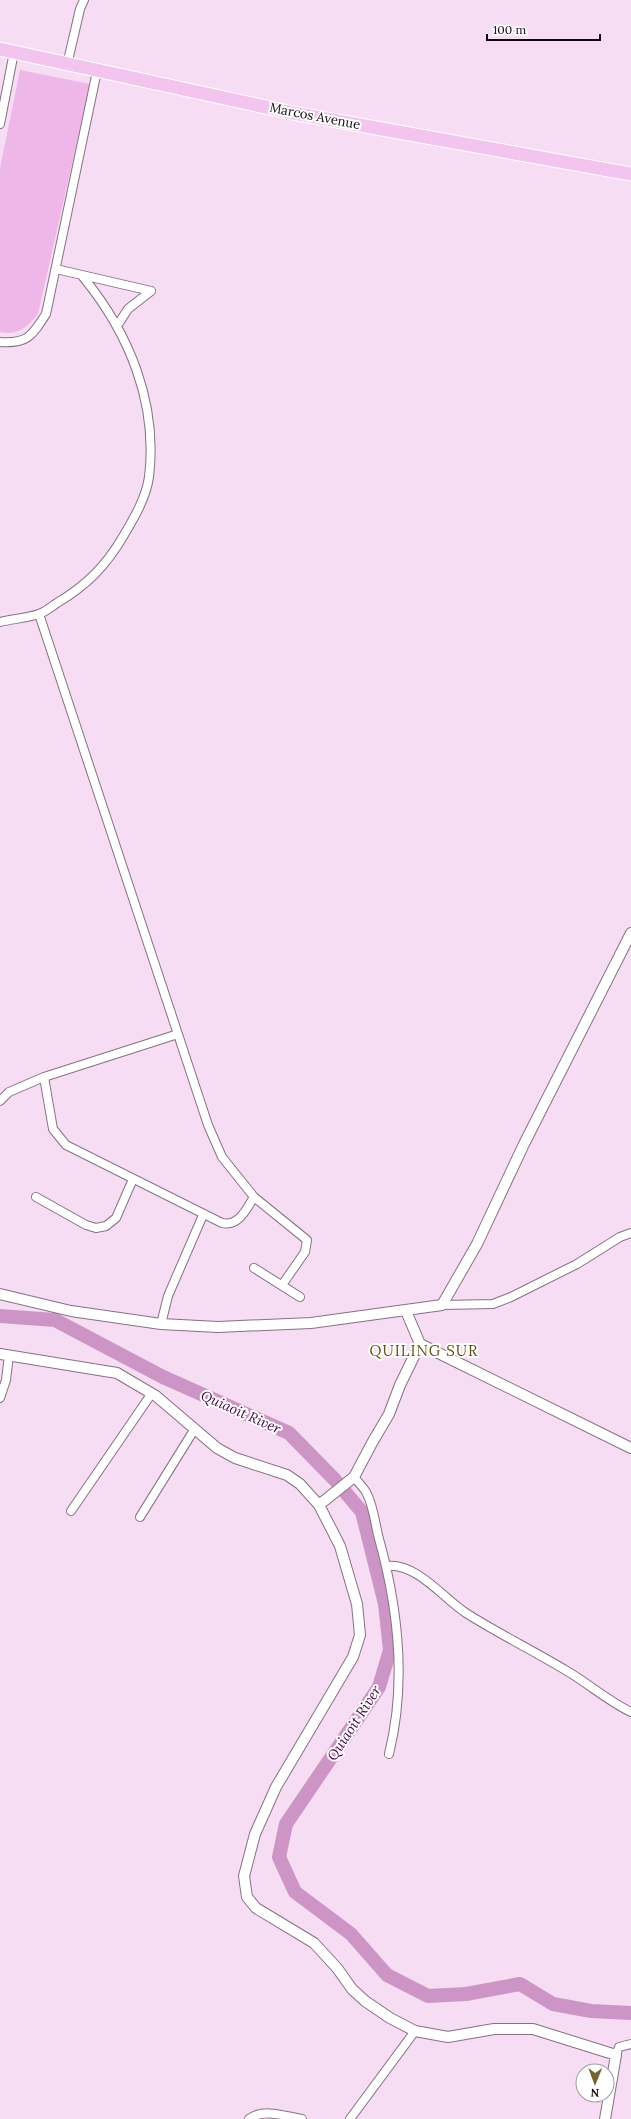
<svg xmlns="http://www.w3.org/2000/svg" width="631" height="2119" viewBox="0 0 631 2119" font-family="Lora,serif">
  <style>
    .green { fill: #efb6e8 }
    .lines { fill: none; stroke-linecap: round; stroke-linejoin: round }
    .river { stroke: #cd95c6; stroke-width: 14 }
    .minor-casing { stroke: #877084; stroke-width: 10 }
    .tertiary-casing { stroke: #877084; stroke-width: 12 }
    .primary-casing { stroke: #fff; stroke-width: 15 }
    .minor { stroke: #fff; stroke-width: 8 }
    .tertiary { stroke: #fff; stroke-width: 10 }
    .primary { stroke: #f3c5ee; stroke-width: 13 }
    .labels { text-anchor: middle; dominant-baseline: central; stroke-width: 4; stroke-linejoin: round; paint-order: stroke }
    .street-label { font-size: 13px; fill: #120911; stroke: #fff }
    .water-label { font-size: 14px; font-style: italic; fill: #480345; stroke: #fff }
    .quarter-label { font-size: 15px; letter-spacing: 1px; fill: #615215; stroke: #fff }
  </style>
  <rect width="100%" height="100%" fill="#f7ddf4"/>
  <path class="green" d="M20,70L90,84L38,314C27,327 18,336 0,332V168Z"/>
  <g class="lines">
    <path class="river" d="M0,1316L55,1320L163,1377L289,1433L335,1480L362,1512L385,1604L390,1650L379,1687L286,1824L279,1857L295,1892L351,1934L387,1975L428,1996L466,1994L520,1984L553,2004L591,2011L631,2013"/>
    <g class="minor-casing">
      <path id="minor" d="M67,65L80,9L84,0
        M0,124L14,52
        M56,269L151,291
        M117,326L128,309L151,291
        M0,342C27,344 32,336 46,314L97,71
        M39,614L208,1125L222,1157L254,1197L307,1240L305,1252L282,1285
        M0,622C12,619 27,618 39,614C45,612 51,607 57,603C87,585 106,566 124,535C134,518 146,498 149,477C158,403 129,333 83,277
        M44,1077L53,1129L66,1145L222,1223C239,1227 247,1208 254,1197
        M0,1101L9,1092L44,1077L178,1034
        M36,1197L86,1225L96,1228L106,1226L116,1218L133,1179
        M254,1268L300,1297
        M442,1305L493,1304L511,1297L577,1264L620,1237L631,1233
        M161,1324L168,1296L203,1215
        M0,1398L6,1380L9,1355
        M354,1477C358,1482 363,1487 366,1492C373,1504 375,1522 378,1535C398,1606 407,1682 389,1754
        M71,1511L152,1393
        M140,1517L194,1430
        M387,1566C417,1563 443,1598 466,1613C499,1634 534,1651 567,1671C589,1684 608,1701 631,1712
        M616,2055L619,2047L631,2044
        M249,2119C263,2108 285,2116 302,2119
        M350,2119L415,2031"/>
    </g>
    <g class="tertiary-casing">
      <path id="tertiary" d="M0,1294L71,1311L161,1324L218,1327L311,1323L442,1305L477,1244L524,1144L631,933
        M406,1311L420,1344L631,1448
        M0,1354L117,1373L156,1396L217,1448L235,1458L287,1475L300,1484L319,1505L340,1546L357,1604L360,1635L353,1657L276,1787L255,1834L244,1876L247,1897L256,1908L314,1943L337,1968L352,1989L365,2001L390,2018L415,2031L448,2037L494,2029H533L616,2055L605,2119
        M319,1505L354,1477L372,1443L389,1414L400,1385L420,1344"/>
    </g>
    <g class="primary-casing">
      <path id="primary" d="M0,49L293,113L631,174"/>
    </g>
    <use href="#minor" class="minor"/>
    <use href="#tertiary" class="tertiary"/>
    <use href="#primary" class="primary"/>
  </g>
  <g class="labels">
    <g class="street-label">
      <text transform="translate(315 116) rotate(11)">Marcos Avenue</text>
    </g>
    <g class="water-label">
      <text transform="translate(241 1412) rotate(24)">Quiaoit River</text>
      <text transform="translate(354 1723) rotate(-57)">Quiaoit River</text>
    </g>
    <g class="quarter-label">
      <text x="424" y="1350">QUILING SUR</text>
    </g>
  </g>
  <g transform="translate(595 2083) rotate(181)"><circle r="19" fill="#ffffff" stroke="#a09da0"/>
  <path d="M0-3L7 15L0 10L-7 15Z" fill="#716431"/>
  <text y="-6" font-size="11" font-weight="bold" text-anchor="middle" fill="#120911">N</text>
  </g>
  <path d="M487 34v6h113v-6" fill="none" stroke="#120911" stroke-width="2"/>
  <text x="493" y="34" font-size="12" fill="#120911" stroke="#ffffff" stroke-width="3" paint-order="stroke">100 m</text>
</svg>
